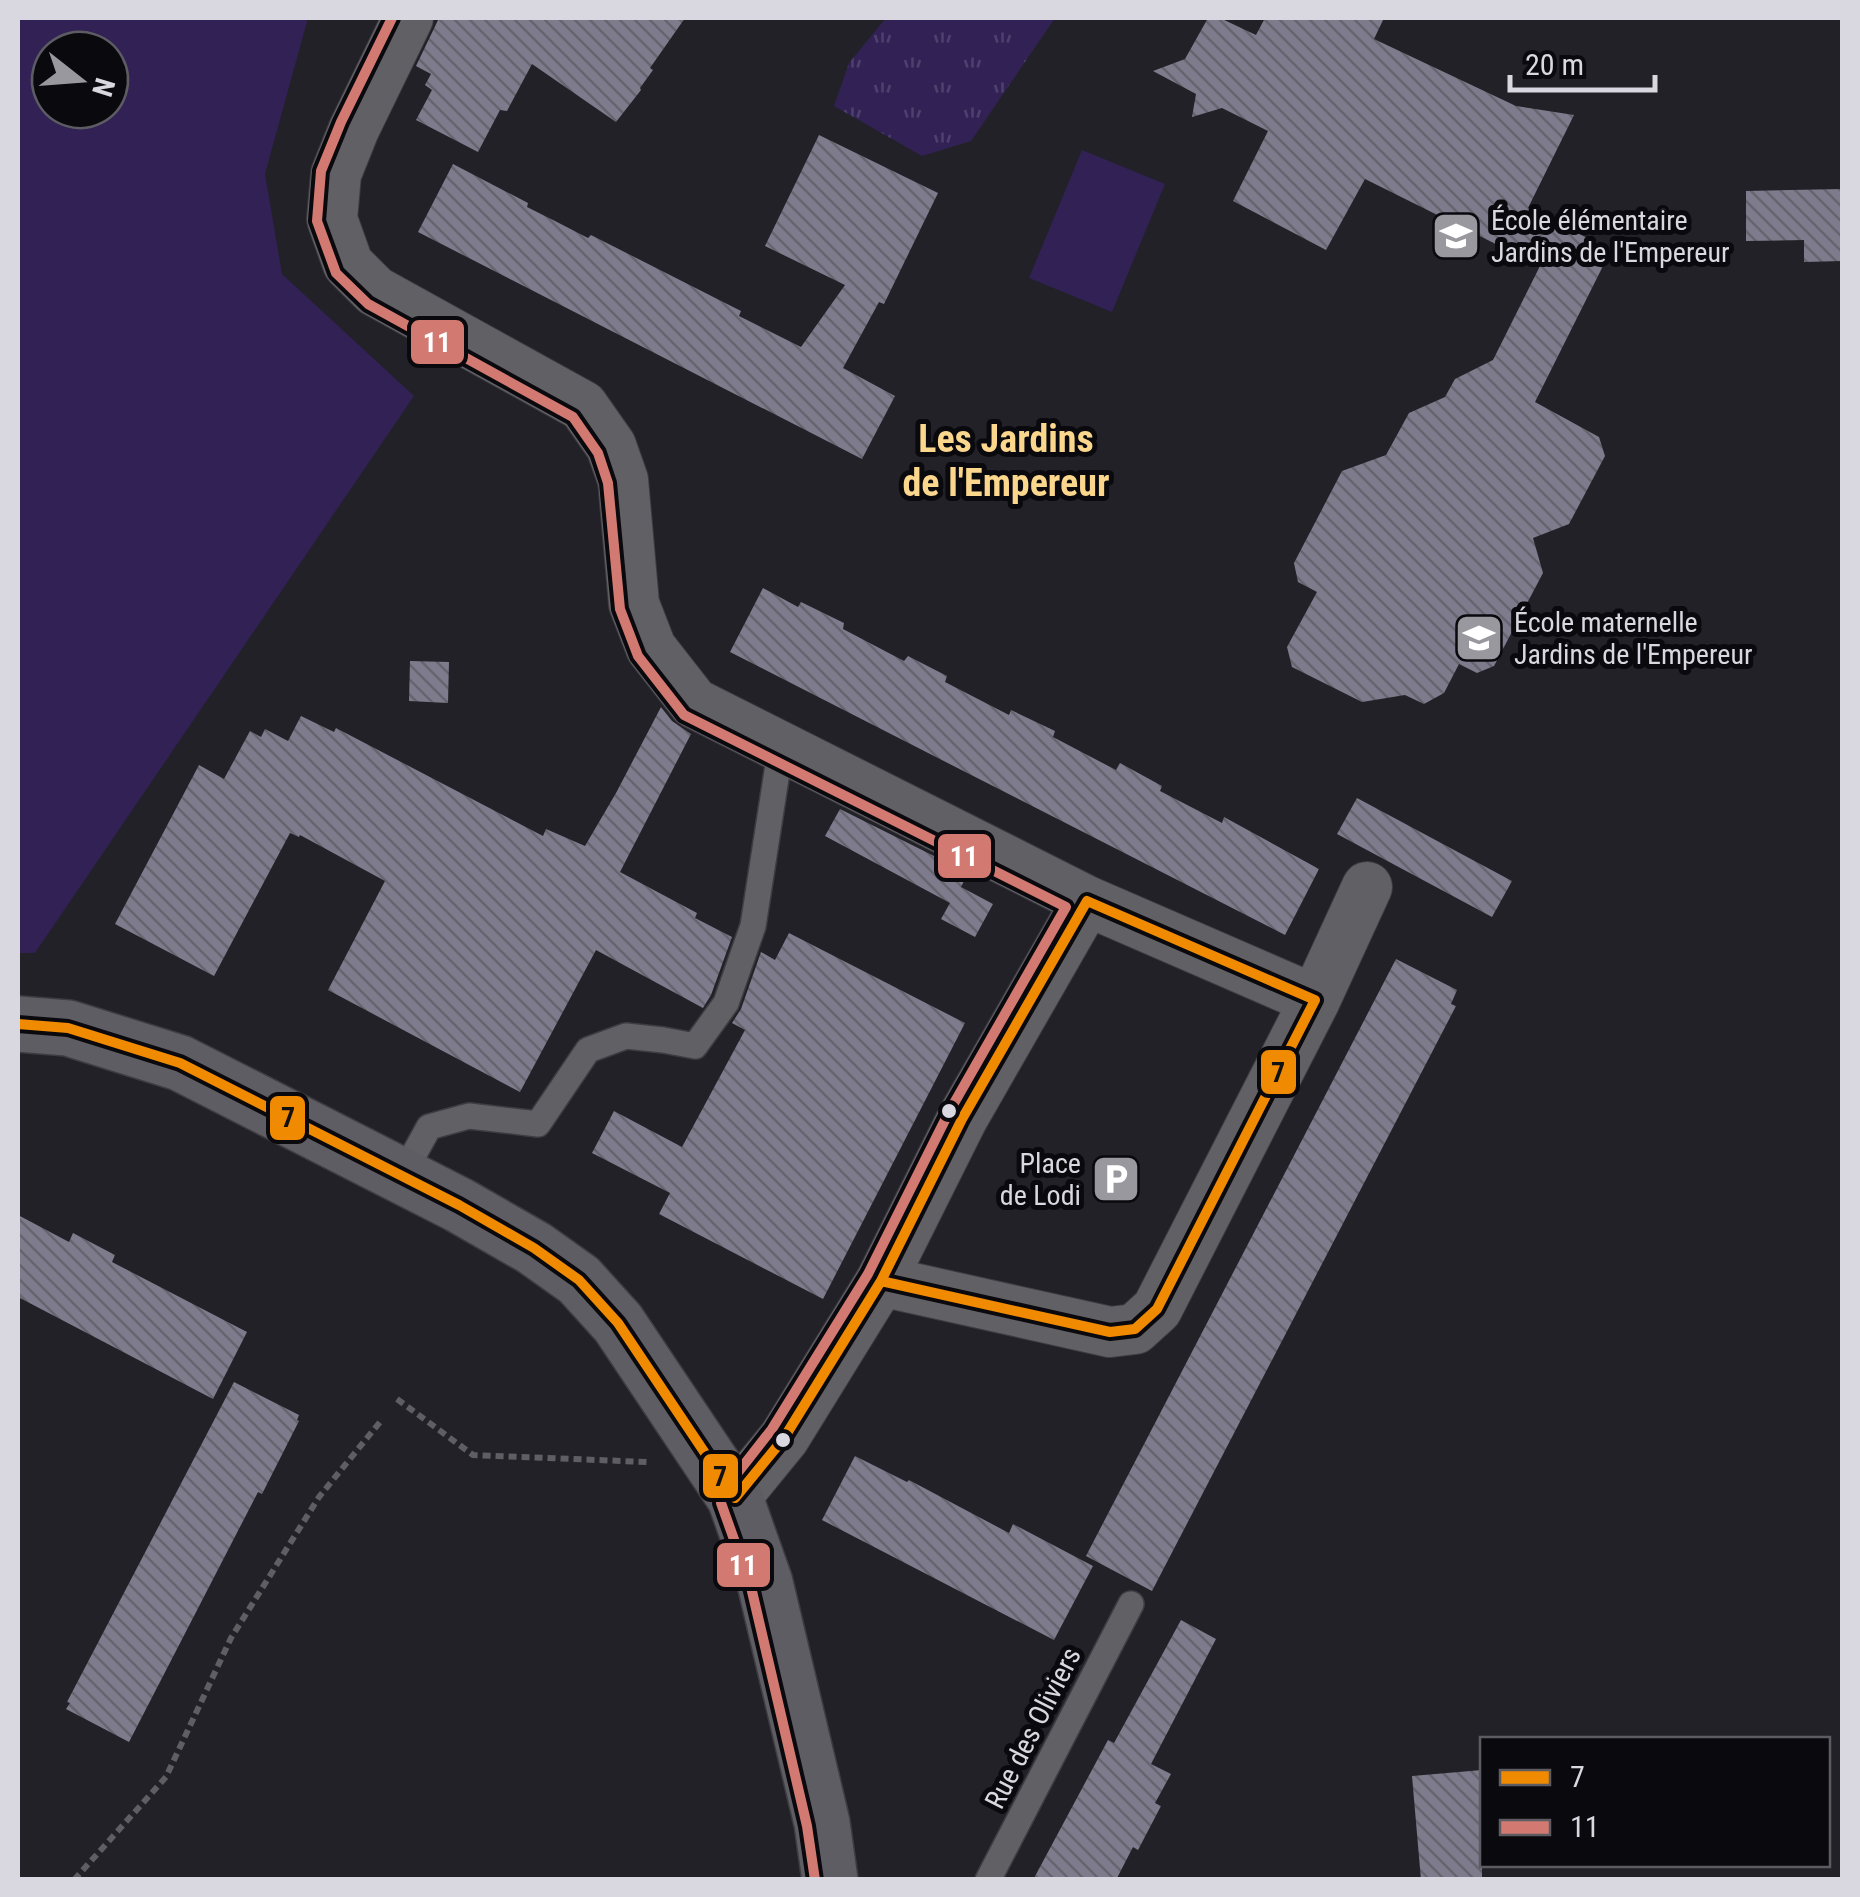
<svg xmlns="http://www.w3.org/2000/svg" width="1860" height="1897" viewBox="0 0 1860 1897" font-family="'Roboto Condensed',sans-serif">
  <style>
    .grass { fill: #312155; fill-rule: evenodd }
    .park { fill: url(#park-tufts) }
    .building { fill: url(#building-back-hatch) }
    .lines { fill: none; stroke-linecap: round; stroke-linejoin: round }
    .service-casing { stroke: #3d3c42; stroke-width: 28 }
    .minor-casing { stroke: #3d3c42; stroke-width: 52 }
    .secondary-casing { stroke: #3d3c42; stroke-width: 58 }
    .path { stroke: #5f5e63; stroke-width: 6; stroke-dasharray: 8 5; stroke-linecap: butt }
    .service { stroke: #616165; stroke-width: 25 }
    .minor { stroke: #616165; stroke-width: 50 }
    .secondary { stroke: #5e5d63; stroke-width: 55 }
    .bus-1-casing { stroke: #0a090e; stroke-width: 18 }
    .bus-2-casing { stroke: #0a090e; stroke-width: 18 }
    .bus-1 { stroke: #f08a00; stroke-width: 10 }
    .bus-2 { stroke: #d27a72; stroke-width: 10 }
    .bus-dot { fill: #d9d8e0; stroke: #0a090e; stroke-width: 4 }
    .labels { text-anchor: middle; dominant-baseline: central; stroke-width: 10; stroke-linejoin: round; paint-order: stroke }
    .poi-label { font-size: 28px; fill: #d9d8e0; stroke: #0a090e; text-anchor: start }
    .street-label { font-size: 28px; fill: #d9d8e0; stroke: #0a090e }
    .district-label { font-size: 38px; font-weight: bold; fill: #fbd78d; stroke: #0a090e }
    .line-badge { stroke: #0a090e; stroke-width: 4 }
    .badge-label { font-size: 28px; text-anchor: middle; font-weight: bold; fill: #fff }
    .pale-badge-label { font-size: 28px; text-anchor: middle; font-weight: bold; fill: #111 }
  </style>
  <defs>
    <pattern id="park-tufts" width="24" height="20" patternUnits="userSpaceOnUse" patternTransform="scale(2.5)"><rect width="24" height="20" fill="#312155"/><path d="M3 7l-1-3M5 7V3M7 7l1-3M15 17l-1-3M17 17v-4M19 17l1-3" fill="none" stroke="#4e406d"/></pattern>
    <pattern id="building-back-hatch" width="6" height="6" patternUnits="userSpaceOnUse" patternTransform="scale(2.5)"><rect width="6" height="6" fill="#7e7b8c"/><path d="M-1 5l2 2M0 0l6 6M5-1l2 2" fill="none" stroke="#66646f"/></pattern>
  </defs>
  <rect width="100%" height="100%" fill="#222127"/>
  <path class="grass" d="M18,18H308L265,174L282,274L414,396L35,953H18ZM50,50H110V110H50Z
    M1082,150L1165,184L1112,312L1029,278Z"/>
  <path class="park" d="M886,18H1055L971,141L922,156L834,106L849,63Z"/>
  <path class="building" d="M439,18H685L650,68L653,70L640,88L641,90L616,122L532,64L507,111L500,110L478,152L416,120L432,90L425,85L431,74L416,66Z
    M1208,18H1220L1256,35L1265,18H1384L1374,39L1516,106L1574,115L1528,208L1611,250L1535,402L1599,437L1605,456L1569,524L1533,538L1543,573L1494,666L1477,673L1459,664L1444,693L1424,704L1405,695L1362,702L1292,667L1287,647L1317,592L1298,582L1294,563L1342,471L1386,455L1409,413L1445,397L1455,379L1493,360L1540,266L1365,179L1326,250L1233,201L1268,131L1222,108L1192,117L1196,94L1153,71L1185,59Z
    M819,135L938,193L884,304L879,302L843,368L895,396L862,459L418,232L453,164L528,203L527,207L555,221L588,238L591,235L741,311L739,316L801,347L845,285L765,246Z
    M1842,189V261L1804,262V240L1746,241V191Z
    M763,588L798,607L801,602L844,623L843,629L904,661L908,656L947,676L945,682L1009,715L1011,710L1055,731L1053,737L1116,770L1120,763L1162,786L1160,791L1222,823L1224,817L1319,869L1285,935L730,652Z
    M410,661L449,662L448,703L409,701Z
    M661,707L672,721L691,734L620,872L697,913L695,918L732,937L711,995L703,1008L596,950L520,1092L328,990L385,881L300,835L299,837L290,833L214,976L115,924L199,765L224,779L250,731L261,737L265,729L288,741L301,716L334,732L336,728L543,836L546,829L585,846L616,793Z
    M1357,798L1512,881L1492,917L1337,834Z
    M840,809L968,873L961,887L993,904L975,937L941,919L950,903L825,836Z
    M789,933L965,1023L823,1299L659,1214L670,1193L592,1153L614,1111L682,1147L745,1030L732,1023L741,1009L761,952L775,960Z
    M1396,959L1457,990L1451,1004L1456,1006L1152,1591L1086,1556Z
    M18,1215L69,1242L73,1233L115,1255L112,1262L247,1332L213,1399L18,1297Z
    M234,1382L299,1415L297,1420L299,1421L262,1494L258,1492L129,1742L66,1709L70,1703L67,1702Z
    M855,1456L907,1482L909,1480L1009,1533L1013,1524L1093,1566L1054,1640L822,1520Z
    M1181,1620L1216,1639L1151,1764L1171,1774L1155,1803L1161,1806L1138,1850L1133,1847L1116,1880H1033L1108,1740L1114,1743Z
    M1482,1770V1880H1421L1412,1776Z"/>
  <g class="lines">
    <g class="service-casing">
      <path id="service" d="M402,1176L429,1127L469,1116L538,1124L588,1050L626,1036L663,1040L695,1046L726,1003L753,926L781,746
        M988,1880L1131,1604"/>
    </g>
    <g class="minor-casing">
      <path id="minor" d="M408,18L354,129L336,174L332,219L348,264L375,291L583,406L611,446L623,480L634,604L651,648L694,703L1087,901L1315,1000
        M881,1281L1110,1332L1135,1329L1157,1309L1315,1000L1367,887
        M735,1498L784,1438L881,1281L962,1119L1087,901"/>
    </g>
    <g class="secondary-casing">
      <path id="secondary" d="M18,1024L68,1028L180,1063L459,1205L534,1248L579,1280L618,1323L735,1498L765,1583L822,1823L830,1880"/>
    </g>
    <path class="path" d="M397,1399L473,1455L647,1462
      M74,1880L166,1777L231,1638L319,1497L380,1422"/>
    <use href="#service" class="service"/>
    <use href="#minor" class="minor"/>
    <use href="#secondary" class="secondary"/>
    <g class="bus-1-casing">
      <path id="bus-1" d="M1087,901L1315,1000L1157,1309L1135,1329L1110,1332L881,1281L962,1119Z
        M18,1024L68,1028L180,1063L459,1205L534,1248L579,1280L618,1323L735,1498L784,1438L881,1281"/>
    </g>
    <g class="bus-2-casing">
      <path id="bus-2" d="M392,18L341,122L321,171L317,221L336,273L368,304L573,417L598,453L608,483L620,609L638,656L684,715L1066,907L949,1112L868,1274L772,1429L721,1494V1503L751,1587L807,1826L815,1880"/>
    </g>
    <use href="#bus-1" class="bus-1"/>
    <use href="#bus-2" class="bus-2"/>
  </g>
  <defs>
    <g id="school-square" transform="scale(2.5)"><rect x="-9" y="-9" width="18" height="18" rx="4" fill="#99989f" stroke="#0a090e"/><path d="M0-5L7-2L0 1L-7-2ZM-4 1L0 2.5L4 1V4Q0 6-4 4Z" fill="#fff"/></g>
    <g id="parking-square" transform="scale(2.5)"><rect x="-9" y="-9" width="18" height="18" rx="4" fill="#99989f" stroke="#0a090e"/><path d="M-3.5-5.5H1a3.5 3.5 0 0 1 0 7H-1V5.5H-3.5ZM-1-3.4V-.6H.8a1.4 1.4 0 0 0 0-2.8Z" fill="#fff"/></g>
  </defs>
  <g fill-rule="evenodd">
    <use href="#school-square" x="1456" y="236"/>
    <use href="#school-square" x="1479" y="638"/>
    <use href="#parking-square" x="1116" y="1179"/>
  </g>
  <g class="bus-dot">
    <circle cx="949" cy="1111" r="9"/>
    <circle cx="783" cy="1440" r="9"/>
  </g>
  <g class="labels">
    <g class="poi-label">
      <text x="1491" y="220">École élémentaire<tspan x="1491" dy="32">Jardins de l'Empereur</tspan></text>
      <text x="1514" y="622">École maternelle<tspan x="1514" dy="32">Jardins de l'Empereur</tspan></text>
      <text x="1081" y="1163" text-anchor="end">Place<tspan x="1081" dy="32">de Lodi</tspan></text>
    </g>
    <g class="street-label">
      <text transform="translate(1033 1728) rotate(-63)">Rue des Oliviers</text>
    </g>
    <g class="district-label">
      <text x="1006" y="439">Les Jardins<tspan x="1006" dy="44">de l'Empereur</tspan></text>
    </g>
  </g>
  <g class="line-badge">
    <rect x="409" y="318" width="57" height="48" rx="10" fill="#d27a72"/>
    <rect x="936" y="832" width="57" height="48" rx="10" fill="#d27a72"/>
    <rect x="1259" y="1048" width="39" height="48" rx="10" fill="#f08a00"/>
    <rect x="268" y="1094" width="39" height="48" rx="10" fill="#f08a00"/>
    <rect x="701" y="1452" width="39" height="48" rx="10" fill="#f08a00"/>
    <rect x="715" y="1541" width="57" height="48" rx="10" fill="#d27a72"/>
  </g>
  <g class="badge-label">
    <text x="437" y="352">11</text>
    <text x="964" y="866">11</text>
    <text x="743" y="1575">11</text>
  </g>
  <g class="pale-badge-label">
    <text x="1278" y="1082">7</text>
    <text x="288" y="1127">7</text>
    <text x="720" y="1486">7</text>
  </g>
  <rect width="1860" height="1897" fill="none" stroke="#d9d8e0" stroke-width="40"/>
  <rect x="1480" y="1737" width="350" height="130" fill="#0a090e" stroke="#5d5c62" stroke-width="2.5"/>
  <rect x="1500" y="1770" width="50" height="15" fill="#f08a00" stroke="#5d5c62" stroke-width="2.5"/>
  <text x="1570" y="1787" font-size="30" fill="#d9d8e0">7</text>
  <rect x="1500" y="1820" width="50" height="15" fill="#d27a72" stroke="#5d5c62" stroke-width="2.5"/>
  <text x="1570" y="1837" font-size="30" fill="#d9d8e0">11</text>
  <g transform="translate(80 80) rotate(107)"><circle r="48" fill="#0a090e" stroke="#5d5c62" stroke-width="2.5"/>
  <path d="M0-8L18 38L0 25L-18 38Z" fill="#99989f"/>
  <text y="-15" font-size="28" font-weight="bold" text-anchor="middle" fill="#d9d8e0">N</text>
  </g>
  <path d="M1510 75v15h145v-15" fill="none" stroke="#d9d8e0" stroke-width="5"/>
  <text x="1525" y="75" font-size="30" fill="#d9d8e0" stroke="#0a090e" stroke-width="8" paint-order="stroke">20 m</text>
</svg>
